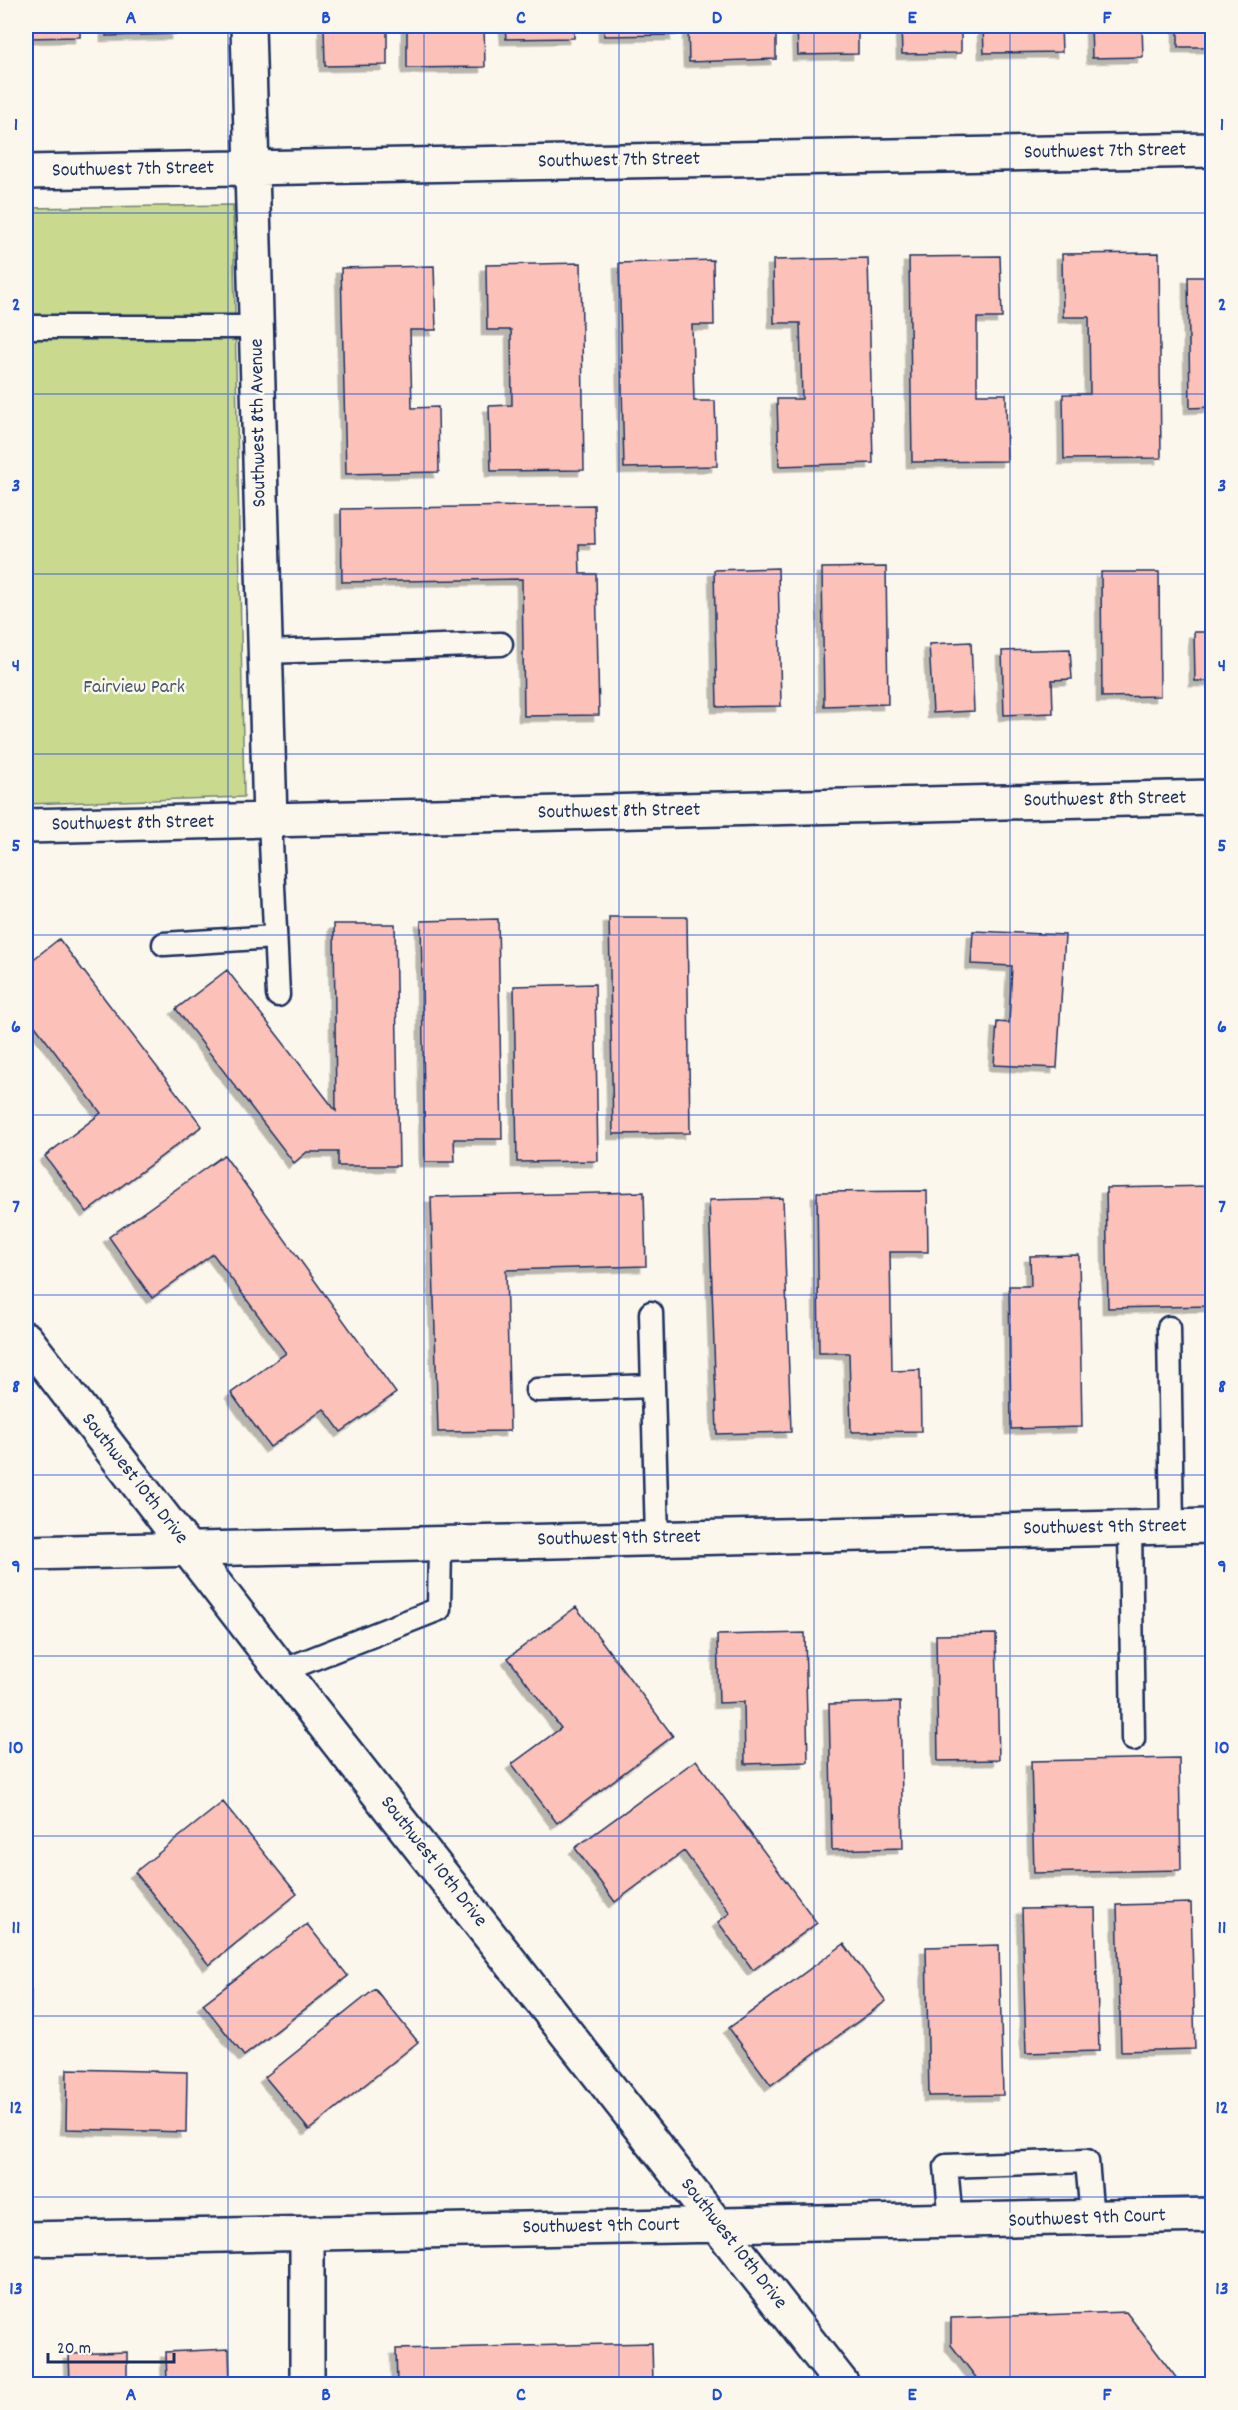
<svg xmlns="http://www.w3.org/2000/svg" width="1238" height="2410" viewBox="0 0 1238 2410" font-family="Dekko,sans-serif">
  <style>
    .green { fill: #c9da8e; stroke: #728476; stroke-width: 1.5 }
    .building { fill: #fcc1b8; stroke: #1b2f5e; stroke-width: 1.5; filter: url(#shadow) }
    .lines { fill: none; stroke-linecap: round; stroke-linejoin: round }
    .lane-casing { stroke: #1b2f5e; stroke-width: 27 }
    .street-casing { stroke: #1b2f5e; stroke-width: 38 }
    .lane { stroke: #fbf7ec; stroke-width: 22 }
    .street { stroke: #fbf7ec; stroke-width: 33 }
    .grid { fill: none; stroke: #1d4ed8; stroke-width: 1.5; stroke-opacity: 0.55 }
    .labels { text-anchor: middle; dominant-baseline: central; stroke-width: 5; stroke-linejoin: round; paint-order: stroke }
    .street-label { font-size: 20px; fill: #1b2f5e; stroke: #fbf7ec }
    .park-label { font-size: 20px; fill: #465a6a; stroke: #fbf7ec }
    .neatline { fill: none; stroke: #1d4ed8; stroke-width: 2 }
    .grid-label { font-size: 20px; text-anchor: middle; font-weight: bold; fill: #1d4ed8 }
  </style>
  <defs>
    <filter id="shadow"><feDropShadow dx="-5.5" dy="5.5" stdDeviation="0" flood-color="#0004"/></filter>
  </defs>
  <rect width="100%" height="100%" fill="#fbf7ec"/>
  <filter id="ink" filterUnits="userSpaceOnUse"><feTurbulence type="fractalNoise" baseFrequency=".0167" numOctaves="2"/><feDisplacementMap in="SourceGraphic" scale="12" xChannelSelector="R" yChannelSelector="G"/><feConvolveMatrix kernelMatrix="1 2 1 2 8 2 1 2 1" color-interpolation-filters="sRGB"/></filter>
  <g filter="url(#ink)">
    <path class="green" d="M233,205L244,797L26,804V208Z"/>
    <path class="building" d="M26,26H80V37L26,38Z
      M106,26H176V34L106,36Z
      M324,26H387V65L325,66Z
      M407,26H484L485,67L407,68Z
      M505,26H574V38L506,39Z
      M604,26H675L676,35L604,36Z
      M688,26H776V59L689,62Z
      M797,26H858V54L798,55Z
      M901,26H961V53L902,54Z
      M983,26H1061L1062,52L984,53Z
      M1091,26H1142L1143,57L1092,58Z
      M1178,26H1212V47H1178Z
      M1159,253L1161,458L1064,459L1063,394H1090L1089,317H1063L1062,254Z
      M1000,256L1002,318H977V394H1006L1007,461L912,462L909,257Z
      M868,258L873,463L779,466L777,399H802L800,323H774L773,260Z
      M713,260L714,325H692L694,401H715L717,466L624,468L619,263Z
      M581,263L584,470L491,471L489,406L512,405L511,330H487L486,265Z
      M434,266L436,330H410L412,408L438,407L439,472L346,474L341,268Z
      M1188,277H1212V407L1190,408Z
      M594,505L595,544H579L580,574H596L599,715L524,716L522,579L342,582L341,509Z
      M886,567L888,704L824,706L822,568Z
      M778,568L781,706L717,707L714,570Z
      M1101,572H1159L1160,696L1102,697Z
      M1194,632H1212V681H1195Z
      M971,642L974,711L933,713L929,644Z
      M1070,649L1072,679L1052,680L1053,713L1004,715L1002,651Z
      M609,917H687L690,1133L613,1134Z
      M498,919L502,1139H454L455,1162H425L421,921Z
      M334,924H395L399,1166H338V1152H307L294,1163L176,1009L227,970L336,1111Z
      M973,931L1065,935L1057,1068L994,1065L997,1022L1009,1023L1012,966L971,964Z
      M59,939L202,1126L87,1212L45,1156L101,1113L26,1014V965Z
      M595,984L598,1161L517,1162L514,986Z
      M224,1155L396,1393L341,1432L324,1409L270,1447L231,1393L286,1353L213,1254L152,1298L109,1237Z
      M1212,1186V1306L1108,1308L1106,1188Z
      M927,1191L928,1252H890L892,1371L920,1370L921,1431L851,1432L849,1353H819L817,1192Z
      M644,1192L646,1266L506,1270L510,1431L438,1432L431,1197Z
      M783,1198L791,1432L717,1434L709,1200Z
      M1079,1255L1082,1427L1011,1429L1009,1286H1031L1030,1256Z
      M576,1607L673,1736L557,1823L512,1764L561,1728L508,1658Z
      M805,1633L808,1762L745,1764L744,1702L719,1703L717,1635Z
      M996,1634L999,1760L938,1761L936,1635Z
      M900,1702L903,1848L832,1850L829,1704Z
      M1179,1758L1181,1870L1034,1873L1031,1761Z
      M696,1760L817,1923L753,1970L718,1922L730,1913L684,1851L615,1902L575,1848Z
      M223,1802L297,1894L209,1965L135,1872Z
      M1191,1903L1195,2049L1121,2051L1117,1905Z
      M1095,1908L1099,2051L1026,2053L1022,1909Z
      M307,1924L348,1976L244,2056L203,2004Z
      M844,1944L886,2001L771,2085L729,2028Z
      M999,1945L1003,2095L929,2096L926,1947Z
      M375,1989L418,2042L309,2130L265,2077Z
      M26,1991H31L28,2137H26Z
      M67,2069L187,2072L186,2132L66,2129Z
      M1126,2312L1181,2384H981L951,2345V2318Z
      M652,2343L653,2384H397L396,2349Z
      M229,2349L230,2384H167L166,2352Z
      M127,2352V2384H70L69,2354Z
      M26,2355H30L31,2384H26Z"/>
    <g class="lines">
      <g class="lane-casing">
        <path id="lane" d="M26,327H257
          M265,652L501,644
          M270,820L278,995
          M164,944L275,937
          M651,1313L657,1538
          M1169,1328L1172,1527
          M537,1390L653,1386
          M1130,1528L1133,1739
          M282,1671L439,1609L440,1543
          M951,2222L946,2166L1087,2161L1092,2218"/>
      </g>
      <g class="street-casing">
        <path id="street" d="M248,26L270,820
          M26,172L1212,150
          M26,826L1212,797
          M26,1339L282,1671L842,2384
          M26,1553L1212,1526
          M307,2234V2384
          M26,2239L1212,2215"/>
      </g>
      <use href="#lane" class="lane"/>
      <use href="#street" class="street"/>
    </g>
  </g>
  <path class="grid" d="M228,26V2384M424,26V2384M619,26V2384M814,26V2384M1010,26V2384M26,213H1212M26,394H1212M26,574H1212M26,754H1212M26,935H1212M26,1115H1212M26,1295H1212M26,1475H1212M26,1656H1212M26,1836H1212M26,2016H1212M26,2197H1212"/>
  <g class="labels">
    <g class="street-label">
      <text transform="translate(1105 152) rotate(-1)">Southwest 7th Street</text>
      <text transform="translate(619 161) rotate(-1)">Southwest 7th Street</text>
      <text transform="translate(133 170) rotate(-1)">Southwest 7th Street</text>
      <text transform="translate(259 423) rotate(-91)">Southwest 8th Avenue</text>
      <text transform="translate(1105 800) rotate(-1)">Southwest 8th Street</text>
      <text transform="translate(619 812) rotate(-1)">Southwest 8th Street</text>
      <text transform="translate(133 824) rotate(-1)">Southwest 8th Street</text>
      <text transform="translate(134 1479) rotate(52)">Southwest 10th Drive</text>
      <text transform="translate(1105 1528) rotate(-1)">Southwest 9th Street</text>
      <text transform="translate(619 1539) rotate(-1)">Southwest 9th Street</text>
      <text transform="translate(433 1862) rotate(52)">Southwest 10th Drive</text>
      <text transform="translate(1087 2219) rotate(-2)">Southwest 9th Court</text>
      <text transform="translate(601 2227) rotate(-1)">Southwest 9th Court</text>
      <text transform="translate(733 2244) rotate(52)">Southwest 10th Drive</text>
    </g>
    <g class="park-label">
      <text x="134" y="688">Fairview Park</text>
    </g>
  </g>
  <rect width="1238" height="2410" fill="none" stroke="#fbf7ec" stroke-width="66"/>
  <path d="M48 2353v9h126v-9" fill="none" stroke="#1b2f5e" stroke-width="3"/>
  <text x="57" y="2353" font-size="18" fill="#1b2f5e" stroke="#fbf7ec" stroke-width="4.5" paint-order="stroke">20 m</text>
  <rect x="33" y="33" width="1172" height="2344" class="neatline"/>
  <g class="grid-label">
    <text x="131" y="23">A</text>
    <text x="326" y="23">B</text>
    <text x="521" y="23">C</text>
    <text x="717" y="23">D</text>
    <text x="912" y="23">E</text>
    <text x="1107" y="23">F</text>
    <text x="16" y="130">1</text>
    <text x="1222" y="130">1</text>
    <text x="16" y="310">2</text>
    <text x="1222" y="310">2</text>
    <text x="16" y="491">3</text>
    <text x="1222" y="491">3</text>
    <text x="16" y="671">4</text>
    <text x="1222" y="671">4</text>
    <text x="16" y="851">5</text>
    <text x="1222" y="851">5</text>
    <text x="16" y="1032">6</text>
    <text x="1222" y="1032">6</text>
    <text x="16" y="1212">7</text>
    <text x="1222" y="1212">7</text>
    <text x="16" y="1392">8</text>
    <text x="1222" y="1392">8</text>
    <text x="16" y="1572">9</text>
    <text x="1222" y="1572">9</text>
    <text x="16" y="1753">10</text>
    <text x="1222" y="1753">10</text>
    <text x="16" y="1933">11</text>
    <text x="1222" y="1933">11</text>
    <text x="16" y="2113">12</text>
    <text x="1222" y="2113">12</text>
    <text x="16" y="2294">13</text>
    <text x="1222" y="2294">13</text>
    <text x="131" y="2400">A</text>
    <text x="326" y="2400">B</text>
    <text x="521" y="2400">C</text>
    <text x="717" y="2400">D</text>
    <text x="912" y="2400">E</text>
    <text x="1107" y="2400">F</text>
  </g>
</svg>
